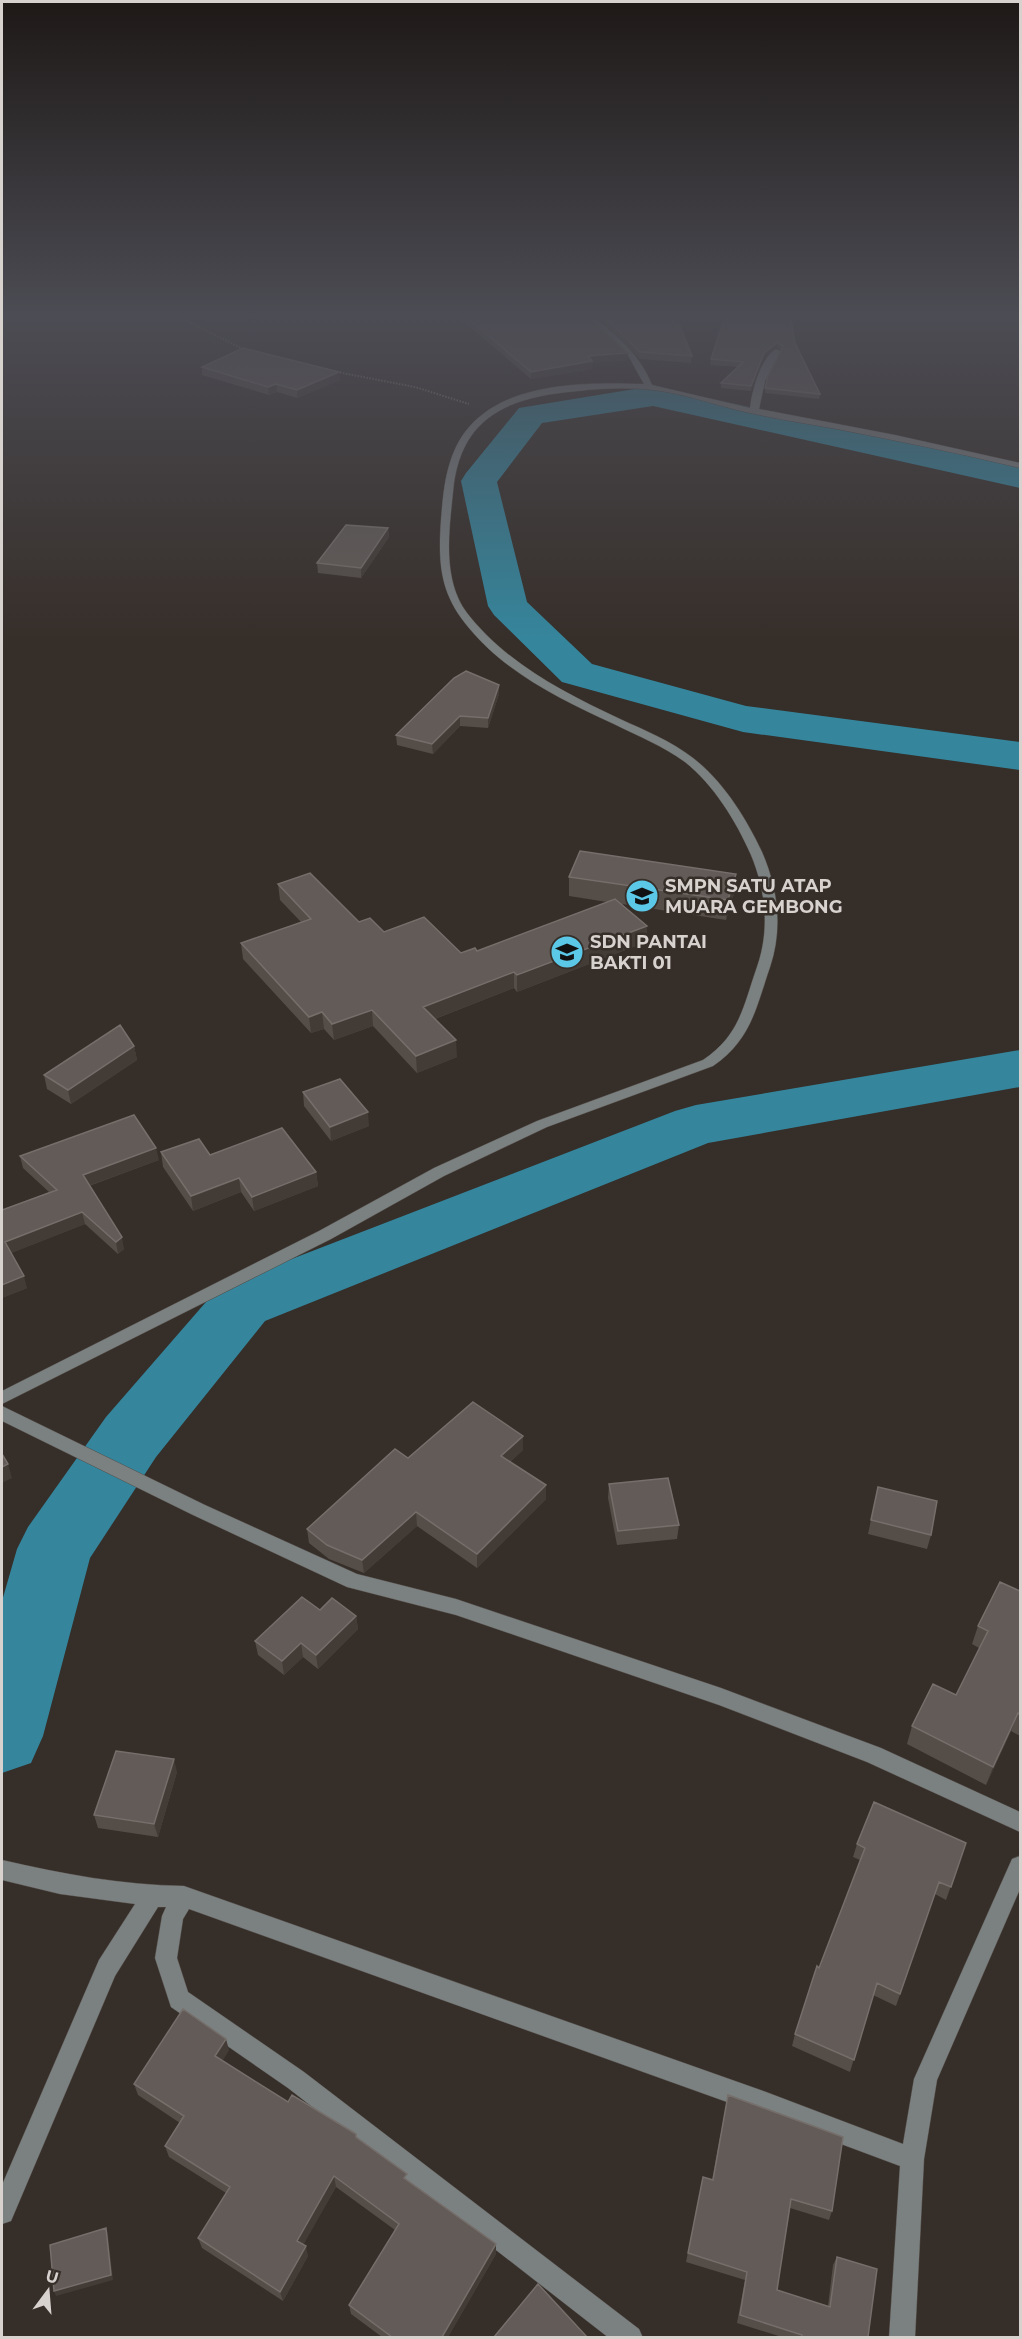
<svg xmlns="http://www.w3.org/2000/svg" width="1022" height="2339" viewBox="0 0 1022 2339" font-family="Montserrat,sans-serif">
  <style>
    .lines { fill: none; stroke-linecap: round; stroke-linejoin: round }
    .river { fill: #35869d; fill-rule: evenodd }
    .minor-casing { stroke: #534c47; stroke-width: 1 }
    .path { stroke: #7c7570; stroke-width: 2; stroke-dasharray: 1.5 1.5; stroke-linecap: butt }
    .minor { fill: #7b8081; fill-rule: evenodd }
    .wall { fill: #554d48 }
    .shaded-wall { fill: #433b36 }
    .building { fill: #635b57; stroke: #756e6a; stroke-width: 1.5 }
    .labels { text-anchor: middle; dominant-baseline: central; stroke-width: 5; stroke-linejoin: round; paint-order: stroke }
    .poi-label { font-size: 18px; font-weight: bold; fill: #d8d2cf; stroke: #362e29; text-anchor: start }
  </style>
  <rect width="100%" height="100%" fill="#362e29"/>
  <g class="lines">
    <path class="river" d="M653,386L1020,466V488L653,406L542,423L497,482L527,602L592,664L746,706L1020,742V770L743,732L562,682L494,615L488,606L461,481L466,473L519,408Z
      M1020,1050V1087L708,1143L265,1321L156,1457L90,1558L43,1736L31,1763L2,1773V1601L17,1549L28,1527L106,1417L219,1287L675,1111L696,1105Z"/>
    <g class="minor-casing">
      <path id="minor" d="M584,316H592C618,336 640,355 652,385L750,408C752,390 761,358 776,349L780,351L765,381L759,409L895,435L1020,463V468C959,453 898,441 837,429C810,424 781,420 755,414C724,408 693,396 661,391C634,387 605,388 578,391C510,397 460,415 453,492C449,531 442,580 467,613C506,663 564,693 620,719C644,730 671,741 693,758C723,781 746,818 762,852C778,889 783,928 770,967C756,1008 751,1040 713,1066L547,1127L444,1176L331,1239L2,1404V1391L319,1231L434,1168L537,1121L703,1060C740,1035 743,1007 757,967C770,930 766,891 751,855C736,821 714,785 685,762C663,746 638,736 614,724C562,700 506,673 469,628C440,594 438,564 441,520C443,495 445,470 456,447C488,381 581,382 644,384L629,357Z
        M2,1406L205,1505L357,1574L456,1599L721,1688L881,1748L1020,1812V1832L867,1762L719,1705L456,1615L347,1587L193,1515L2,1421Z
        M1020,1856V1889L937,2080L924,2159L915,2338H889L900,2166L766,2116L189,1909L183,1919L177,1958L188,1992L304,2072L639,2329L643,2338H609L288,2088L171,2007L155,1958L162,1916L166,1907H158L115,1976L11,2221L2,2224V2185L99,1960L135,1904L60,1894L2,1880V1860C62,1874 122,1885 184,1886L766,2092L903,2144L914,2079L1012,1859Z"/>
    </g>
    <path class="path" d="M177,316L245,350
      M337,372L415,387L469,404"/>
    <use href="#minor" class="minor"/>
  </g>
  <path class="wall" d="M457,316H588L628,360L592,363V369L531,379Z
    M595,316H676L692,356L691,363L640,359L603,322Z
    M725,316L795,343L820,394L819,399L765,393V388L781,351L777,347L764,358L751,391L721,388V383L738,367L710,365L711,359Z
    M202,367L340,380L297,398L277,392L269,395L202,375Z
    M388,528L389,537L361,578L318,573L317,563Z
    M499,694L488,728L460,726L433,754L397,745L396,735Z
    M736,874L734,893L726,920L622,904L647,926L646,942L517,992L514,988L435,1019L457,1057L417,1073L373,1026L334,1040L324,1029L311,1033L243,959L241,943L301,922L280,900L278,884L359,922L384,932L461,953L477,951L607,902L569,896V877Z
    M134,1046L137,1060L71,1104L47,1089L44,1075Z
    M303,1092L369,1126L331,1141L304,1106Z
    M161,1152L210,1155L316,1172L318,1186L254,1211L241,1192L193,1211L163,1167Z
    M20,1156L159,1160L89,1186L124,1249L118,1254L85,1224L11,1253L27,1288L2,1298V1210L49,1192L23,1168Z
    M523,1450L510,1462L546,1485V1499L477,1568L417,1526L364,1573L329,1559L309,1543L307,1529L408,1458Z
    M609,1484L679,1525L677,1539L617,1545L608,1498Z
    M878,1487L931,1535L927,1549L868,1534Z
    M1020,1591V1736L1011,1731L986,1785L907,1744L912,1726L956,1695L979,1648L972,1644L978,1626Z
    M320,1610L356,1616L358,1629L318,1669L303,1657L284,1675L258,1655L255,1641Z
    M177,1772L158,1837L98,1828L94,1815Z
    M966,1843L946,1900L935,1894L896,2006L873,1995L850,2072L792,2046L795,2034L860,1860L853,1857L857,1844Z
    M229,2050L222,2061L288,2102L356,2137L408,2181L496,2244V2254L448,2337H382L351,2314L349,2305L395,2230L336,2187L303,2244L308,2256L283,2301L202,2248L198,2238L226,2193L169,2157L165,2146L180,2123L138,2095L134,2084Z
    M728,2095L832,2211L829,2220L790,2208L777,2290L828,2306L833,2265L837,2257L868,2337H782L737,2323L745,2280L686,2262L703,2177L712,2180Z"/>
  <path class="shaded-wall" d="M778,342L777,347L764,358L751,391V386L764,353Z
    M628,353V360L592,363V369L531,379V372L588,356Z
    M339,372L340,380L297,398V390Z
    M276,384L277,392L269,395L268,387Z
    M388,528L389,537L361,578V568Z
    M499,685V694L488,728V718Z
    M460,716V726L433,754L432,744Z
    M736,874L734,893L726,920L728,900Z
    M647,926L646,942L517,992V975Z
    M514,972V988L424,1023L423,1007Z
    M372,1010L373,1026L334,1040L332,1024Z
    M322,1012L324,1029L311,1033L309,1017Z
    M456,1040L457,1057L417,1073L416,1056Z
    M134,1046L137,1060L71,1104L68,1090Z
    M368,1112L369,1126L331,1141L330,1127Z
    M156,1148L159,1160L85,1187L83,1175Z
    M316,1172L318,1186L254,1211L252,1197Z
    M239,1178L241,1192L193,1211L191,1196Z
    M82,1212L85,1224L9,1254L5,1242Z
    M122,1237L124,1249L118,1254L116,1242Z
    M24,1276L27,1288L2,1298V1285Z
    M523,1436V1450L501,1470V1456Z
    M8,1464L12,1478L2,1483V1467Z
    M546,1485V1499L477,1568V1554Z
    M416,1512L417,1526L364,1573L362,1560Z
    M356,1616L358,1629L318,1669L316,1655Z
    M301,1643L303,1657L284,1675L282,1661Z
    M1018,1713L1011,1731L986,1785L993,1767Z
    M174,1759L177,1772L158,1837L154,1824Z
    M226,2039L229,2050L218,2068L215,2056Z
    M334,2176L336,2187L300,2251L297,2241Z
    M106,2228L108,2234L113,2280L56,2296L54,2291Z
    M496,2244V2254L448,2337H442Z
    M306,2246L308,2256L283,2301L280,2292Z"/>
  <path class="building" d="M465,316H588L628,353L588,356L592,361L531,372Z
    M604,316H676L692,356L640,352Z
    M725,316H751L791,318L795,343L820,394L765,388L768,376L783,347L778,342L764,353L751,386L721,383L743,362L711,359Z
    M243,348L339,372L297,390L276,384L268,387L202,367Z
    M346,525L388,528L361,568L317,563Z
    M466,671L499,685L488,718L460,716L432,744L396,735L454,678Z
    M580,851L736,874L728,900L569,877Z
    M310,873L359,922L370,918L384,932L424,917L461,953L475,948L477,951L615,899L647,926L517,975L514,972L423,1007L456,1040L416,1056L372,1010L332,1024L322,1012L309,1017L241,943L311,919L278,884Z
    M120,1025L134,1046L68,1090L44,1075Z
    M340,1079L368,1112L330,1127L303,1092Z
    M134,1115L156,1148L83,1175L122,1237L116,1242L82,1212L5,1242L24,1276L2,1285V1210L57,1190L20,1156Z
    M282,1128L316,1172L252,1197L239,1178L191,1196L161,1152L199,1139L210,1155Z
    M473,1402L523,1436L501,1456L546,1485L477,1554L416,1512L362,1560L327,1545L307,1529L395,1449L408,1458Z
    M2,1454L8,1464L2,1467Z
    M668,1478L679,1525L618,1531L609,1484Z
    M878,1487L937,1501L931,1535L871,1520Z
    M1000,1582L1020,1591V1715L1018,1713L993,1767L912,1726L933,1684L956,1695L988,1631L978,1626Z
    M302,1597L320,1610L332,1598L356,1616L316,1655L301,1643L282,1661L255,1641Z
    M116,1751L174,1759L154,1824L94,1815Z
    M874,1802L966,1843L951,1887L939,1882L900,1994L877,1983L854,2060L795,2034L817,1966L819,1968L865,1848L857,1844Z
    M183,2009L226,2039L215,2056L288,2102L292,2095L356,2134V2137L407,2174L404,2178L496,2244L442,2337H392L349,2305L399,2224L334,2176L297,2241L306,2246L280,2292L198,2238L230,2187L165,2146L184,2116L134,2084Z
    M728,2095L843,2137L832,2211L791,2199L777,2290L830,2307L837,2257L877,2269L868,2337H802V2335L740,2315L747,2272L688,2253L703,2177L713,2180Z
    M106,2228L111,2275L54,2291L50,2245Z
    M538,2284L587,2337H494Z"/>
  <linearGradient id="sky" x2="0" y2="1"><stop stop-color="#1e1917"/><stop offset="0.49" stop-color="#4c4c54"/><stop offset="1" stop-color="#4c4c54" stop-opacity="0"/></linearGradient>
  <rect width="1022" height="643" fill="url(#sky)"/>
  <defs>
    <g id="school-disc" transform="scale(1.725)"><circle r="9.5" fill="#5bc8e7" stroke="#362e29"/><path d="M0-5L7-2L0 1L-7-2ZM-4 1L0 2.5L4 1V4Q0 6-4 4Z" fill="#111"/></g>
  </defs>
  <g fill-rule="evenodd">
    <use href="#school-disc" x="642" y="896"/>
    <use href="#school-disc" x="567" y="952"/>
  </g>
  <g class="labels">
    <g class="poi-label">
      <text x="665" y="886">SMPN SATU ATAP<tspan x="665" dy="21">MUARA GEMBONG</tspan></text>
      <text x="590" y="942">SDN PANTAI<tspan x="590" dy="21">BAKTI 01</tspan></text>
    </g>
  </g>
  <rect width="1022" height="2339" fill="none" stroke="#d8d2cf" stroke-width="6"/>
  <g transform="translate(48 2291) rotate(16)" stroke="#362e29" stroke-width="4.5" paint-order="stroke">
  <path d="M0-4.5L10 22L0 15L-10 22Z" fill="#d8d2cf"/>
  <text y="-9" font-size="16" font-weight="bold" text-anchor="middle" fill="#d8d2cf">U</text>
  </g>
</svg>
